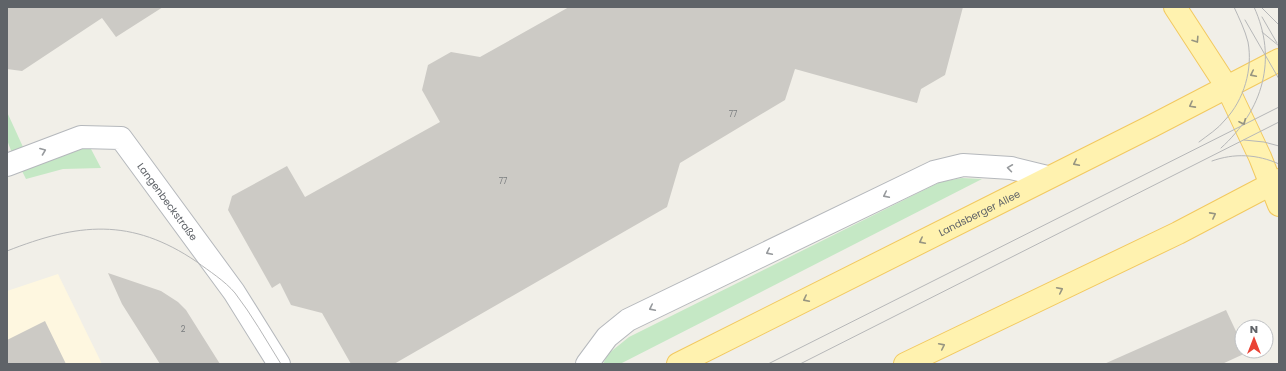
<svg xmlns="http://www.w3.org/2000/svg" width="1286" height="371" viewBox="0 0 1286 371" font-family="Poppins,sans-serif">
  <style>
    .commercial { fill: #fef7e0 }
    .green { fill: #c5e8c5 }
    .building { fill: #cccac5 }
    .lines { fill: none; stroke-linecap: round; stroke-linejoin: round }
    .minor-casing { stroke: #b5b8bc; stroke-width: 24 }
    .major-casing { stroke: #f2c960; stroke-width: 24 }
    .minor { stroke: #fff; stroke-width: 22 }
    .major { stroke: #fff2af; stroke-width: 22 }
    .tram { stroke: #b6b7b8; stroke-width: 1 }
    .oneway { stroke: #979581 }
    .oneway2 { stroke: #979a9d }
    .labels { text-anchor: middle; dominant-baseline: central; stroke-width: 3; stroke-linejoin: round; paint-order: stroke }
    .number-label { font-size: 8px; fill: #7a7d7f }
    .street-label { font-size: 10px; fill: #5f6368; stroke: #fff }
  </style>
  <rect width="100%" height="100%" fill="#f1efe8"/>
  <path class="commercial" d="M58,274L102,364H7V291Z"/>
  <path class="green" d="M7,112L23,147L12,153L7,140Z
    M82,149H91L101,168L63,169L26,179L22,171Z
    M962,178L982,179L620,364H603L608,354L629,337L940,182Z"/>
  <path class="building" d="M7,7H163L116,37L102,18L22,71L7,69Z
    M569,7H963L945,75L921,89L917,103L795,69L785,100L680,163L667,207L394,364H351L322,313L291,305L280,283L272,288L228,210L232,196L287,166L305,197L440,122L422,90L428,65L451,52L480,57Z
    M108,273L161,291L178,302L186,310L220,364H160L122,304Z
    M1226,310L1242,344V351H1245L1246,353L1222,364H1104Z
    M45,321L66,364H7V340Z"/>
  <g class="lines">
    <g class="minor-casing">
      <g id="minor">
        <path id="s1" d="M7,165L81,137L121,138L234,292L279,364"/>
        <path d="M587,364L607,337L628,320L934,172L963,165L1011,168L1047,177"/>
      </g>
    </g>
    <g class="major-casing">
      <g id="major">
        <path d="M1175,7L1227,87L1260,157L1279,205"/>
        <path id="s2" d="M678,364L1152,126L1279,60"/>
        <path d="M905,364L1178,233L1279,180"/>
      </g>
    </g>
    <use href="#minor" class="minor"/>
    <use href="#major" class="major"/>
    <path class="tram" d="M1261,7L1279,25
      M1262,17L1277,43
      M1245,20L1279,79
      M1262,32L1279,46
      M1244,140L1264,142L1279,146
      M1199,142C1208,135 1218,129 1225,120C1244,100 1253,69 1248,42C1245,30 1239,18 1234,7
      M1221,148C1263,110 1278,59 1254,7
      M1212,161C1234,153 1257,154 1279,164
      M7,251C78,223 131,217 197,262C209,271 225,281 235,293C252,315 266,340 281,364
      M768,364L1279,107
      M800,364L1279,122"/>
  </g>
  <defs><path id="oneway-chevron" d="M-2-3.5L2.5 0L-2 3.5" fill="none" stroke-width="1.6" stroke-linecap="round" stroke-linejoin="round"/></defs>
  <g class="oneway">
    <use href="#oneway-chevron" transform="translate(1196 40) rotate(57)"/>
    <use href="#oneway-chevron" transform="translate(1253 74) rotate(154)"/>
    <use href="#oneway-chevron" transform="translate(1192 105) rotate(152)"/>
    <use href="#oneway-chevron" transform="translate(1243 122) rotate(65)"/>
    <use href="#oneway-chevron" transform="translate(1076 163) rotate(154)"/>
    <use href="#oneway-chevron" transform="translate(1213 215) rotate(-28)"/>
    <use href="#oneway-chevron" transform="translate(922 241) rotate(153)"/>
    <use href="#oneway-chevron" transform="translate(1060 290) rotate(-26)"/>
    <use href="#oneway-chevron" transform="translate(806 299) rotate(153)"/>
    <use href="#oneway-chevron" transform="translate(942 346) rotate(-26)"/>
  </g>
  <g class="oneway2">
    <use href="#oneway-chevron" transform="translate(43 151) rotate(-21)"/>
    <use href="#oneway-chevron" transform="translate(1010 168) rotate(-172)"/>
    <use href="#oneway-chevron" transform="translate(886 195) rotate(154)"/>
    <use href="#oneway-chevron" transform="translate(769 252) rotate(154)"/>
    <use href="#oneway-chevron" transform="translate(652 308) rotate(154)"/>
  </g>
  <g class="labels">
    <g class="number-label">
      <text x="733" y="114">77</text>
      <text x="503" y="181">77</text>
      <text x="183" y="329">2</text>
    </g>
    <g class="street-label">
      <text stroke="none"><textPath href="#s1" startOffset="198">Langenbeckstraße</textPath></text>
      <text stroke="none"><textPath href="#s2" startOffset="337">Landsberger Allee</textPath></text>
    </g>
  </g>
  <rect width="1286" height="371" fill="none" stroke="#5f6368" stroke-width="16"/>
  <g transform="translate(1254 339)"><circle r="19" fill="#ffffff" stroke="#bfc1c3"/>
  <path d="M0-3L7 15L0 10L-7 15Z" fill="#ea4335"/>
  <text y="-6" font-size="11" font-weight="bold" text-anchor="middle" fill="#5f6368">N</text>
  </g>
</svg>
